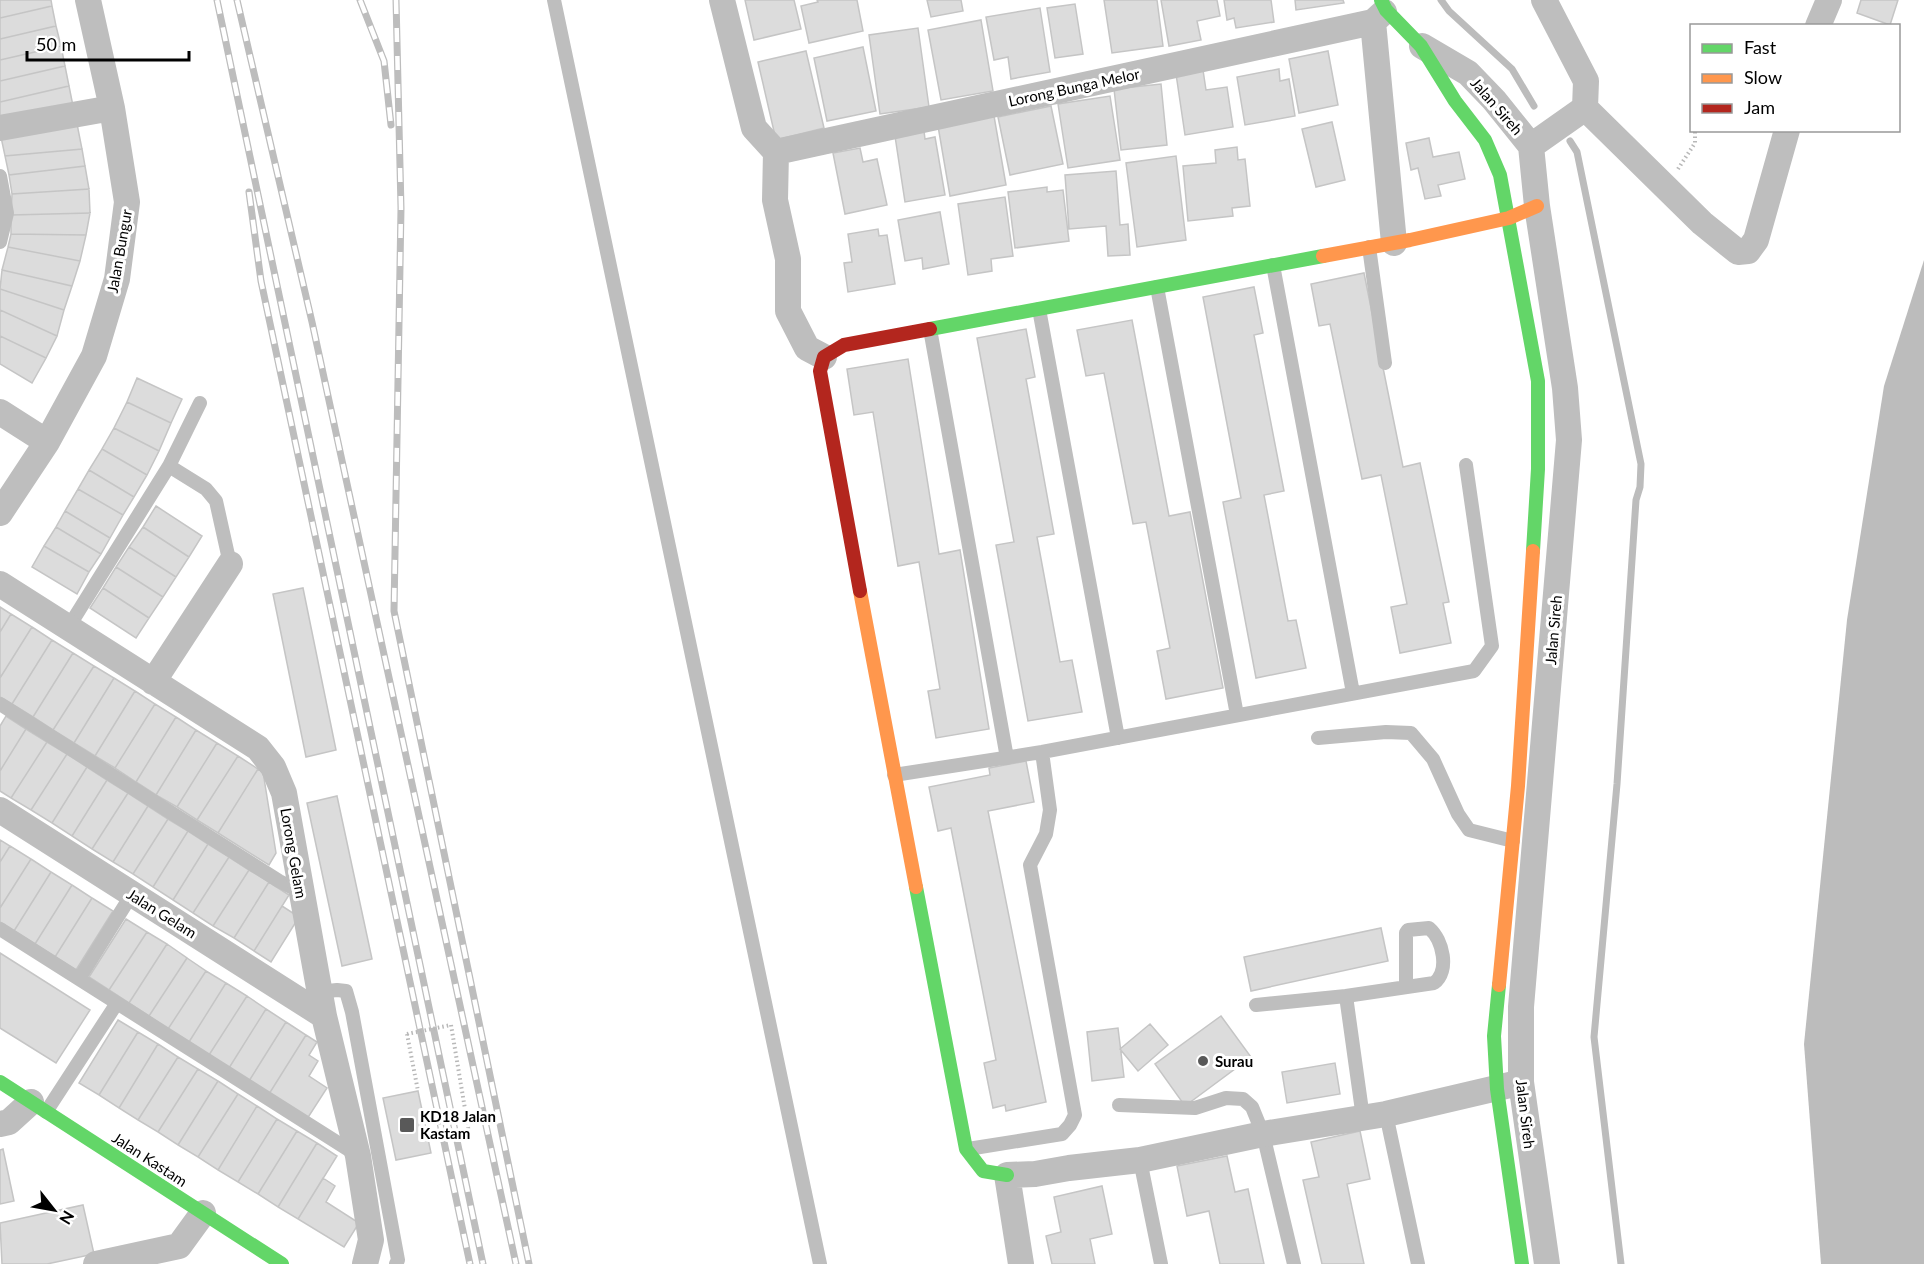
<svg xmlns="http://www.w3.org/2000/svg" width="1924" height="1264" viewBox="0 0 1924 1264" font-family="Lato,sans-serif">
  <style>
    .water { fill: #bcbcbc }
    .lines { fill: none; stroke-linecap: round; stroke-linejoin: round }
    .stream { stroke: #bcbcbc; stroke-width: 7 }
    .building { fill: #dcdcdc; stroke: #c5c5c5; stroke-width: 1.5 }
    .path { stroke: #b8b8b8; stroke-width: 4; stroke-dasharray: 1.5 3; stroke-linecap: butt }
    .lane { stroke: #bebebe; stroke-width: 14 }
    .street { stroke: #bebebe; stroke-width: 26 }
    .fast { stroke: #63d668; stroke-width: 14 }
    .slow { stroke: #ff974d; stroke-width: 14 }
    .jam { stroke: #b3261e; stroke-width: 14 }
    .rail-casing { stroke: #bdbdbd; stroke-width: 7 }
    .rail { stroke: #fff; stroke-width: 4.5; stroke-dasharray: 14; stroke-linecap: butt }
    .path-bridge { stroke: #b8b8b8; stroke-width: 4; stroke-dasharray: 1.5 3; stroke-linecap: butt }
    .poi-dot { fill: #595959; stroke: #fff; stroke-width: 2 }
    .labels { text-anchor: middle; dominant-baseline: central; stroke-width: 6; stroke-linejoin: round; paint-order: stroke }
    .street-label { font-size: 15px; fill: #000; stroke: #fff }
    .poi-label { font-size: 15px; font-weight: bold; fill: #000; stroke: #fff; text-anchor: start }
  </style>
  <rect width="100%" height="100%" fill="#fff"/>
  <path class="water" d="M1924,260V1264H1821L1804,1044L1847,620L1884,386Z"/>
  <g class="lines">
    <path class="stream" d="M1441,0L1449,11L1512,69L1534,106
      M1570,141L1577,152L1641,464L1640,487L1636,500L1617,784L1594,1037L1621,1264"/>
  </g>
  <path class="building" d="M0,0H51L52,6L0,18Z
    M745,0H794L801,29L754,40Z
    M817,0H857L863,31L809,43L801,6L818,2Z
    M927,0H961L963,11L931,17Z
    M1104,0H1157L1163,46L1112,53Z
    M1161,0H1217L1220,16L1197,21L1201,40L1169,46Z
    M1224,0H1271L1274,22L1236,28L1234,18L1227,20Z
    M1295,0H1343L1344,3L1296,10Z
    M1861,0H1898L1890,25L1857,13Z
    M1075,4L1083,54L1055,58L1047,8Z
    M52,6L56,26L0,39V18Z
    M1040,8L1050,72L1011,79L1008,57L994,60L986,17Z
    M981,20L993,91L941,100L928,30Z
    M56,26L61,46L0,60V39Z
    M918,28L929,107L880,114L869,35Z
    M61,46L65,66L0,81V60Z
    M863,47L876,111L827,121L814,58Z
    M806,51L824,128L776,140L758,62Z
    M1328,51L1338,105L1299,113L1289,59Z
    M65,66L69,86L0,102V81Z
    M1279,69L1280,81L1289,79L1295,116L1245,125L1237,77Z
    M1203,70L1206,90L1227,87L1233,127L1185,135L1176,74Z
    M1161,84L1167,145L1121,150L1114,89Z
    M69,86L73,106L0,123V102Z
    M1110,96L1120,160L1068,168L1058,104Z
    M1051,106L1063,164L1010,175L998,117Z
    M994,116L1006,185L950,196L938,126Z
    M1332,122L1345,180L1316,187L1302,129Z
    M77,124L82,149L5,156L1,137Z
    M924,131L925,139L935,137L945,195L905,202L895,136Z
    M1429,138L1433,157L1459,152L1465,179L1438,185L1441,196L1425,199L1418,168L1411,170L1406,143Z
    M1237,147L1238,160L1245,159L1250,206L1232,208L1233,216L1188,221L1183,166L1216,163L1215,150Z
    M860,148L863,162L877,159L887,205L845,214L833,153Z
    M82,149L85,166L9,175L5,156Z
    M1176,156L1186,240L1137,247L1126,163Z
    M85,166L89,189L12,194L9,175Z
    M1116,171L1120,225L1128,224L1130,255L1108,256L1106,226L1069,229L1065,175Z
    M1047,187V192L1063,190L1069,241L1015,248L1008,192Z
    M89,189L90,213L11,215L12,194Z
    M1005,197L1013,256L991,259L992,271L968,275L958,204Z
    M940,212L949,264L923,269L922,258L905,261L898,220Z
    M90,213L86,235L11,234V215Z
    M878,229L879,236L887,235L895,284L848,292L844,263L852,262L848,234Z
    M11,234L86,235L80,261L8,247Z
    M8,247L80,261L72,286L2,270Z
    M2,270L72,286L64,310L0,289Z
    M1364,273L1403,467L1420,463L1449,602L1443,603L1451,643L1400,653L1391,607L1407,604L1381,475L1362,479L1330,324L1319,326L1311,284Z
    M1254,287L1263,333L1254,335L1284,491L1264,495L1288,621L1296,620L1306,668L1256,678L1223,502L1241,498L1203,297Z
    M0,289L64,310L57,336L0,310Z
    M0,310L57,336L46,358L0,336Z
    M1132,320L1169,516L1190,512L1223,688L1166,699L1157,651L1170,648L1146,522L1133,524L1104,373L1086,376L1077,330Z
    M1026,329L1035,377L1026,379L1054,534L1037,537L1060,662L1072,660L1082,712L1028,721L996,545L1014,542L977,338Z
    M0,336L46,358L32,383L0,364Z
    M908,359L939,554L960,550L989,729L936,738L928,691L940,689L919,562L898,566L873,412L854,415L847,369Z
    M137,378L182,399L171,423L127,402Z
    M127,402L171,423L159,451L114,428Z
    M114,428L159,451L147,475L102,449Z
    M102,449L147,475L134,497L89,470Z
    M89,470L134,497L123,515L78,489Z
    M78,489L123,515L110,538L65,511Z
    M156,506L202,536L189,557L143,527Z
    M65,511L110,538L101,554L56,527Z
    M56,527L101,554L89,572L44,546Z
    M143,527L189,557L176,577L129,547Z
    M44,546L89,572L77,594L32,567Z
    M129,547L176,577L163,597L116,567Z
    M116,567L163,597L149,618L103,588Z
    M103,588L149,618L136,638L90,608Z
    M303,588L336,750L306,757L273,594Z
    M0,607L11,614L0,632Z
    M11,614L32,627L0,678V632Z
    M32,627L52,640L12,704L0,697V678Z
    M52,640L73,653L33,717L12,704Z
    M73,653L94,666L53,730L33,717Z
    M94,666L114,678L74,743L53,730Z
    M114,678L135,691L95,756L74,743Z
    M135,691L155,704L115,768L95,756Z
    M155,704L176,717L136,782L115,768Z
    M6,716L26,729L0,771V726Z
    M176,717L196,730L156,795L136,782Z
    M26,729L47,742L11,798L0,791V771Z
    M196,730L217,743L177,807L156,795Z
    M47,742L67,754L31,810L11,798Z
    M217,743L238,756L197,820L177,807Z
    M67,754L87,767L52,823L31,810Z
    M238,756L258,769L218,833L197,820Z
    M1026,761L1034,802L988,811L1046,1102L1006,1111L1005,1105L993,1108L984,1063L996,1060L951,828L938,831L929,787L990,775L989,768Z
    M87,767L107,780L72,836L52,823Z
    M258,769L263,772L276,853L269,865L218,833Z
    M107,780L128,793L92,849L72,836Z
    M128,793L148,806L113,862L92,849Z
    M337,796L372,959L342,966L307,803Z
    M148,806L168,819L133,874L113,862Z
    M168,819L188,831L153,887L133,874Z
    M188,831L208,844L173,900L153,887Z
    M0,840L10,846L0,862Z
    M208,844L229,857L193,913L173,900Z
    M10,846L31,859L0,908V862Z
    M229,857L249,870L213,926L193,913Z
    M31,859L51,872L14,931L0,922V908Z
    M249,870L269,882L234,938L213,926Z
    M51,872L72,885L35,944L14,931Z
    M269,882L289,895L254,951L234,938Z
    M72,885L92,898L55,957L35,944Z
    M92,898L113,911L76,970L55,957Z
    M282,906L299,917L271,962L254,951Z
    M126,919L147,932L109,990L89,977Z
    M1381,928L1388,961L1251,991L1244,957Z
    M147,932L167,944L129,1003L109,990Z
    M167,944L187,958L149,1016L129,1003Z
    M0,953L90,1010L56,1063L0,1028Z
    M187,958L206,971L168,1029L149,1016Z
    M206,971L226,983L189,1042L168,1029Z
    M226,983L247,996L209,1055L189,1042Z
    M247,996L266,1009L229,1068L209,1055Z
    M266,1009L286,1022L249,1081L229,1068Z
    M1221,1016L1251,1057L1185,1106L1155,1064Z
    M118,1020L138,1032L99,1095L79,1083Z
    M286,1022L306,1035L269,1094L249,1081Z
    M1150,1024L1168,1045L1138,1071L1120,1049Z
    M1118,1028L1124,1077L1092,1081L1087,1032Z
    M138,1032L158,1044L119,1108L99,1095Z
    M306,1035L317,1042L309,1055L318,1061L309,1076L327,1088L307,1119L269,1094Z
    M158,1044L178,1057L138,1120L119,1108Z
    M178,1057L198,1069L158,1132L138,1120Z
    M1335,1063L1340,1094L1287,1103L1282,1072Z
    M198,1069L218,1081L178,1145L158,1132Z
    M218,1081L238,1094L198,1157L178,1145Z
    M418,1091L431,1153L396,1160L383,1098Z
    M238,1094L257,1106L218,1170L198,1157Z
    M257,1106L277,1119L238,1182L218,1170Z
    M277,1119L297,1131L258,1194L238,1182Z
    M297,1131L317,1143L278,1207L258,1194Z
    M1360,1131L1370,1179L1347,1184L1364,1264H1322L1303,1180L1319,1177L1311,1142Z
    M317,1143L337,1156L298,1219L278,1207Z
    M3,1149L14,1201L0,1204V1150Z
    M1227,1156L1235,1192L1248,1189L1264,1264H1220L1209,1211L1187,1216L1177,1166Z
    M323,1178L335,1186L326,1202L359,1223L344,1247L298,1219Z
    M1102,1186L1112,1234L1090,1239L1095,1264H1052L1046,1236L1061,1232L1054,1197Z
    M83,1205L94,1254L47,1264H2L0,1223Z"/>
  <g class="lines">
    <path class="path" d="M1678,169L1695,143V130
      M451,1025L470,1139
      M407,1034L418,1091"/>
    <path class="lane" d="M554,0L820,1264
      M0,176L7,213L0,242
      M1369,247L1385,363
      M1273,265L1353,693
      M1157,287L1237,715
      M1039,309L1118,738
      M930,329L1007,758
      M169,466L206,489L216,501L230,564
      M68,628L169,466L200,403
      M0,704L279,881L301,892
      M1318,738L1386,732L1411,733L1433,759L1458,814L1469,830L1513,841
      M894,775L1042,752L1474,671L1492,646L1466,465
      M0,929L357,1155
      M79,979L132,894
      M319,992L337,990L346,991L352,1012L398,1260L396,1264
      M1346,996L1434,983C1450,971 1443,940 1429,928L1408,930L1406,933V987
      M1256,1005L1346,996L1363,1118
      M1119,1105L1195,1108L1226,1098L1243,1099L1252,1107L1263,1134L1294,1264
      M46,1112L117,1003
      M1386,1114L1418,1264
      M968,1149L1062,1134L1070,1125L1075,1115L1030,865L1046,834L1050,810L1042,752
      M1140,1160L1161,1264"/>
    <path class="street" d="M722,0L754,128L776,152L775,200L788,259V311L807,348L824,357
      M1384,12L1373,22L1394,243
      M1818,26L1829,0
      M1422,46L1468,73L1494,100L1531,146L1537,206L1565,388L1569,440L1521,1007V1082L1547,1264
      M1585,108L1702,223L1738,252L1748,251L1756,240L1787,130
      M0,128L112,108
      M1531,146L1585,108L1586,81L1544,0
      M776,152L1373,22
      M0,412L47,442
      M0,513L47,442L94,356L117,279L127,202L112,108L88,0
      M0,584L258,748L273,767L284,793L324,1016L358,1156L371,1240L365,1264
      M153,682L230,564
      M0,810L324,1016
      M0,1124L9,1122L31,1102
      M96,1264L179,1246L203,1213
      M1021,1264L1007,1175L1035,1174L1069,1168L1140,1160L1263,1134L1386,1114L1514,1084"/>
    <path class="fast" d="M1381,0L1386,10L1421,46L1455,101L1485,140L1500,175L1538,381V469L1533,551
      M930,329L1323,256
      M916,887L966,1149L983,1171L1007,1175
      M1499,985L1494,1036L1497,1089L1522,1264
      M0,1082L282,1264"/>
    <path class="slow" d="M1323,256L1410,240L1509,218L1537,206
      M860,591L916,887
      M1499,985L1518,786L1533,551"/>
    <path class="jam" d="M860,591L820,371L824,357L844,345L930,329"/>
    <g class="rail-casing">
      <path id="rail" d="M217,0L483,1264
        M237,0L312,322L516,1264
        M360,0L384,61L391,125
        M396,0L401,208L394,611L529,1264
        M249,192L261,281L470,1264"/>
    </g>
    <use href="#rail" class="rail"/>
    <path class="path-bridge" d="M407,1034L451,1025"/>
  </g>
  <g class="poi-dot">
    <circle cx="1203" cy="1061" r="6"/>
    <rect x="399" y="1117" width="16" height="16" rx="3"/>
  </g>
  <g class="labels">
    <g class="street-label">
      <text transform="translate(1074 87) rotate(-12)">Lorong Bunga Melor</text>
      <text transform="translate(1497 106) rotate(49)">Jalan Sireh</text>
      <text transform="translate(119 251) rotate(-80)">Jalan Bungur</text>
      <text transform="translate(1553 630) rotate(-85)">Jalan Sireh</text>
      <text transform="translate(294 853) rotate(80)">Lorong Gelam</text>
      <text transform="translate(162 913) rotate(32)">Jalan Gelam</text>
      <text transform="translate(1526 1114) rotate(83)">Jalan Sireh</text>
      <text transform="translate(150 1159) rotate(33)">Jalan Kastam</text>
    </g>
    <g class="poi-label">
      <text x="1215" y="1061">Surau</text>
      <text x="420" y="1116">KD18 Jalan<tspan x="420" dy="17">Kastam</tspan></text>
    </g>
  </g>
  <rect x="1690" y="24" width="210" height="108" fill="#ffffff" stroke="#999999" stroke-width="1.5"/>
  <rect x="1702" y="44" width="30" height="9" fill="#63d668" stroke="#999999" stroke-width="1.5"/>
  <text x="1744" y="54" font-size="18" fill="#000000">Fast</text>
  <rect x="1702" y="74" width="30" height="9" fill="#ff974d" stroke="#999999" stroke-width="1.5"/>
  <text x="1744" y="84" font-size="18" fill="#000000">Slow</text>
  <rect x="1702" y="104" width="30" height="9" fill="#b3261e" stroke="#999999" stroke-width="1.5"/>
  <text x="1744" y="114" font-size="18" fill="#000000">Jam</text>
  <g transform="translate(54 1210) rotate(121)" stroke="#ffffff" stroke-width="4.5" paint-order="stroke">
  <path d="M0-4.5L10 22L0 15L-10 22Z" fill="#000000"/>
  <text y="-9" font-size="16" font-weight="bold" text-anchor="middle" fill="#000000">N</text>
  </g>
  <path d="M27 51v9h162v-9" fill="none" stroke="#000000" stroke-width="3"/>
  <text x="36" y="51" font-size="18" fill="#000000" stroke="#ffffff" stroke-width="4.5" paint-order="stroke">50 m</text>
</svg>
